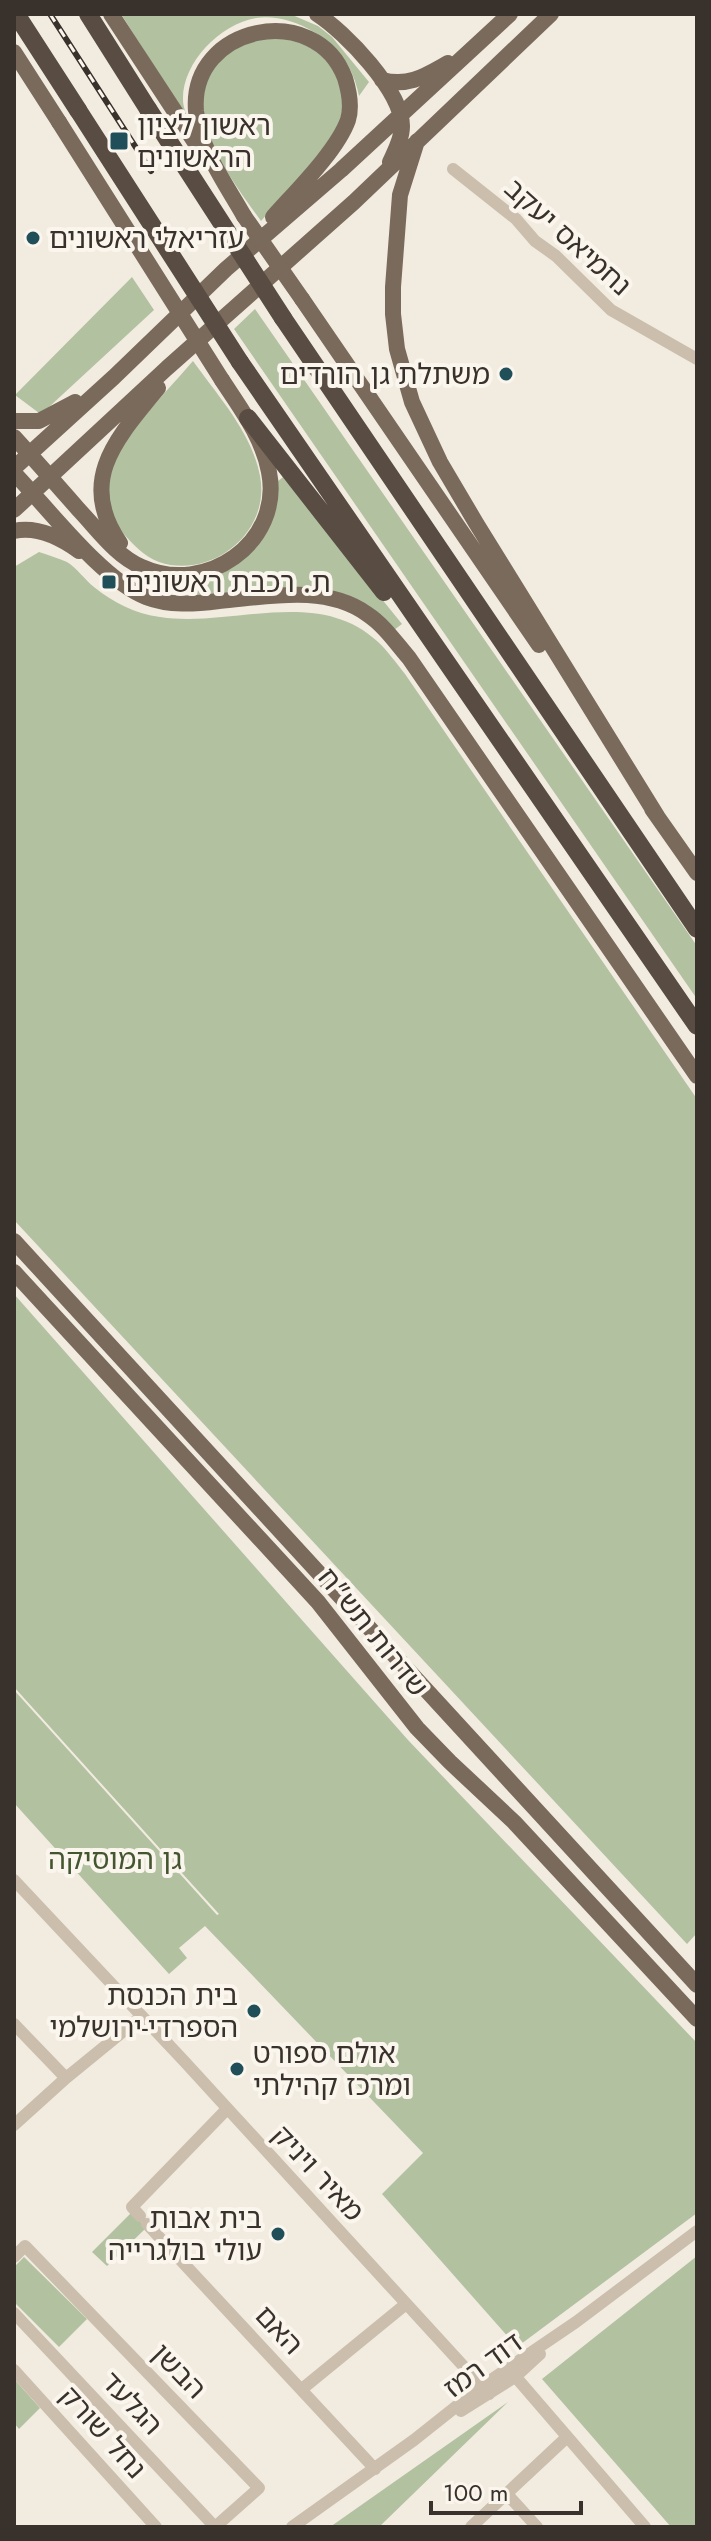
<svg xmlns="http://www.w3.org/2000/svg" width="711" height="2541" viewBox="0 0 711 2541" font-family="Jost,'Noto Sans Hebrew',sans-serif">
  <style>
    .green { fill: #b2c1a0 }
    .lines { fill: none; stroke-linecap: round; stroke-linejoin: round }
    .minor { stroke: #cbbeac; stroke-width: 12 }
    .major { stroke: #7a6a5c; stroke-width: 16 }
    .highway { stroke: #594c42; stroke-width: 18 }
    .rail-casing { stroke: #39312b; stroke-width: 6 }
    .rail { stroke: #faf5ed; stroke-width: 3; stroke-dasharray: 9; stroke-linecap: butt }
    .major-bridge { stroke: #7a6a5c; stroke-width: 16 }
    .highway-bridge { stroke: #594c42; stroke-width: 18 }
    .poi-dot { fill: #214f59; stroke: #faf5ed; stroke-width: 3 }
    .labels { text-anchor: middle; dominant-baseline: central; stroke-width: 8; stroke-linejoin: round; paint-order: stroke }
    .poi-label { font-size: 28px; fill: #39312b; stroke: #faf5ed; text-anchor: start }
    .street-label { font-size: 28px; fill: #39312b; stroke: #faf5ed }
    .park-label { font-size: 28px; fill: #43562f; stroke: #faf5ed }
  </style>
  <rect width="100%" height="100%" fill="#f2ece0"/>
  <path class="green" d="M121,14H290L318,26L332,37L369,82L359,96C357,86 354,77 349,67C332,37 291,13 256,18C220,24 182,63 183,100C183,106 186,113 187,118Z
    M282,34L321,51L337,73L344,103L340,122L323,151L261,221C229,176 163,92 234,48C246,40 267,38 282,34Z
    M132,277L154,310L49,407L39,413L15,395Z
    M255,309L697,946V999L234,329Z
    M193,361C218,396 252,433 260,476C271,532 212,580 159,562C143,556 133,544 122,532C110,517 106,493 110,474C117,441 170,388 193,361Z
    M283,477L402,624L394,630L309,588L285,587L199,598L190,581L237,563L257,546L277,482Z
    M39,552C48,555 58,558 67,562C77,568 85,580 94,587C112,602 136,614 160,617C231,628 317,586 377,641C388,651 396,663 405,674L697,1099V1933L687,1944L14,1220V567Z
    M14,1294L408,1740L697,2043V2213L517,2347L382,2194L423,2153L205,1926L179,1948L187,1958L169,1974L14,1803V1690L217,1915L219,1914L14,1687Z
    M132,2212L146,2228L107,2266L92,2252Z
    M697,2256V2527H671L542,2379Z
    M24,2257L87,2319L59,2347L14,2302V2267Z
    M14,2379L40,2408L19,2429L14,2423Z
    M508,2402L379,2527H330Z"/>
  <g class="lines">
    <path class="minor" d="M453,169L516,219L535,241L556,256L611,310L697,359
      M14,1880L184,2061L489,2394
      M14,2024L66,2078
      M14,2125L66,2078L142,2016
      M140,2216L132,2207L227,2109
      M147,2224L375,2469
      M14,2257L25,2246L259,2488L215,2527L14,2313
      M508,2368L645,2527
      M14,2370L156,2527
      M302,2389L406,2304
      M461,2411L515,2377L540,2354
      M507,2494L537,2527
      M292,2527L414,2440L482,2386L576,2322L697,2231
      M471,2527L566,2438"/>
    <path class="major" d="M111,14L202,153
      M317,14C345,32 402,91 402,126C402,139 395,151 390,162
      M14,52L59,122
      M382,80C409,87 425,76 448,63
      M417,141L400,195L393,287V314L397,349L412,402L440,462L476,523L657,816
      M244,216C226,184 200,149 196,111C189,25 316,0 345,78C349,91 352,107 348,120C337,151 295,192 273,217
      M302,299L539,645
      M14,421H39L75,402
      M14,437C36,461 58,486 79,510C98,530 116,556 142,567C205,596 283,543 269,472C263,438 241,409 222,380
      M14,468L114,377L226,269L341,170L510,14
      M14,473C48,508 102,580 146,597C169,606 195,604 219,601C267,597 325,584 367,614C384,625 396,643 409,658L697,1076
      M14,510L167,368L354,202L551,14
      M14,531C37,526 61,538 79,551
      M120,543C76,480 118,437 158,388
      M652,809L697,873
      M14,1241L697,1985
      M14,1272L318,1602L417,1728L450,1762L514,1822L697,2019"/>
    <path class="highway" d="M16,14L78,110
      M88,14L148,109
      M283,318L697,929
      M240,362L697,1026
      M248,418L384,592"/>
    <g class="rail-casing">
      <path id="rail" d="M50,14L151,171"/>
    </g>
    <use href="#rail" class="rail"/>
    <path class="major-bridge" d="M59,122L222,380
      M244,216L302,299"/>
    <path class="highway-bridge" d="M148,109L283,318
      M78,110L240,362"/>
  </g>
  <g class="poi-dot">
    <rect x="109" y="131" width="20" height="20" rx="4"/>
    <circle cx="33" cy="238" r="8"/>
    <circle cx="506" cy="374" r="8"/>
    <rect x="101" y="574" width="16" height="16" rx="4"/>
    <circle cx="254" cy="2011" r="8"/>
    <circle cx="237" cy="2069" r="8"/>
    <circle cx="278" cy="2234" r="8"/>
  </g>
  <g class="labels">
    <g class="poi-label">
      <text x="137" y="125">ראשון לציון<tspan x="137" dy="32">הראשונים</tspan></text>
      <text x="49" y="238">עזריאלי ראשונים</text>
      <text x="490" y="374" text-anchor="end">משתלת גן הורדים</text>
      <text x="125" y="582">ת. רכבת ראשונים</text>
      <text x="238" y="1995" text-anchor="end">בית הכנסת<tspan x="238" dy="32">הספרדי-ירושלמי</tspan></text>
      <text x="253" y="2053">אולם ספורט<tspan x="253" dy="32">ומרכז קהילתי</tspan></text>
      <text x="262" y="2218" text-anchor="end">בית אבות<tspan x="262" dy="32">עולי בולגרייה</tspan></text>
    </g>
    <g class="street-label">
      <text transform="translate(568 237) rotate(42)">נחמיאס יעקב</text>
      <text transform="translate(373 1632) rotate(51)">שדרות תש"ח</text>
      <text transform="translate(318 2173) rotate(47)">מאיר ויניק</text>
      <text transform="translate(279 2330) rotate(47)">האם</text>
      <text transform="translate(483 2365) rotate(-36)">דוד רמז</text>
      <text transform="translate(179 2371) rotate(46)">הבשן</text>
      <text transform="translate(132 2403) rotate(47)">הגלעד</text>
      <text transform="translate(103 2432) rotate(48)">נחל שורק</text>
    </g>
    <g class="park-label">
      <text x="115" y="1859">גן המוסיקה</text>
    </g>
  </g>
  <rect width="711" height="2541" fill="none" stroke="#39312b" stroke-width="32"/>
  <path d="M431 2501v12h150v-12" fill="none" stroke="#39312b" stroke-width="4"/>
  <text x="443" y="2501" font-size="24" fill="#39312b" stroke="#faf5ed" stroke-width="6" paint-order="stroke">100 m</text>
</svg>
